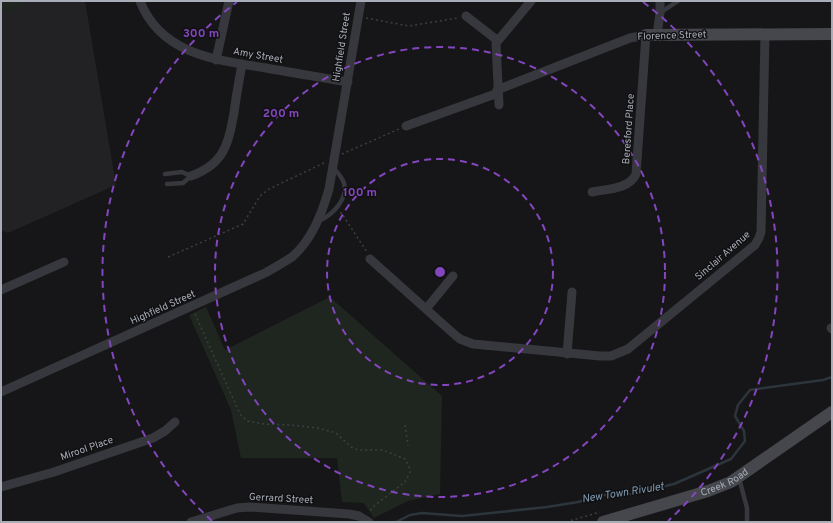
<svg xmlns="http://www.w3.org/2000/svg" width="833" height="523" viewBox="0 0 833 523" font-family="Overpass,sans-serif">
  <style>
    .built { fill: #222225 }
    .green { fill: #1e261f }
    .lines { fill: none; stroke-linecap: round; stroke-linejoin: round }
    .stream { stroke: #2c353c; stroke-width: 2.5 }
    .path { stroke: #3d3f44; stroke-width: 1.5; stroke-dasharray: 2 3; stroke-linecap: butt }
    .lane { stroke: #37383d; stroke-width: 4.5 }
    .street { stroke: #37383d; stroke-width: 9 }
    .secondary { stroke: #45474d; stroke-width: 12 }
    .ring { fill: none; stroke: #8446be; stroke-width: 2; stroke-dasharray: 7 5 }
    .labels { text-anchor: middle; dominant-baseline: central; stroke-width: 3; stroke-linejoin: round; paint-order: stroke }
    .street-label { font-size: 10px; fill: #a8adb8; stroke: #111113 }
    .water-label { font-size: 11px; font-style: italic; fill: #7f9bb3; stroke: #111113 }
    .centre { fill: #8446be; stroke: #111113; stroke-width: 2 }
    .ring-label { font-size: 12px; text-anchor: middle; font-weight: bold; fill: #8446be; stroke: #111113; stroke-width: 3; stroke-linejoin: round; paint-order: stroke }
  </style>
  <rect width="100%" height="100%" fill="#161618"/>
  <path class="built" d="M1,1H85L116,185L8,233L1,230Z"/>
  <path class="green" d="M1,1H26L8,13L4,12L3,8L1,9Z
    M330,297L442,396L440,494L408,501L374,518L364,503L342,502L337,458H241L231,410L189,315L206,307L225,350Z"/>
  <g class="lines">
    <path class="stream" d="M396,522L410,515L422,513L462,516L547,507L578,502L603,495L631,494L674,484L731,459L745,441L744,431L735,416L738,405L750,390L823,380L832,377"/>
    <path class="path" d="M366,18L409,26L458,18
      M342,154L399,129
      M340,213H342L344,217L367,252
      M168,257L243,224L260,196L269,189L326,162
      M195,314L240,414L247,421L264,424L289,425L318,428L336,433L351,447L358,450H383L400,457L405,459L409,466L410,472L405,482L375,505L368,513
      M405,425L408,446
      M566,522L600,512"/>
    <path class="lane" d="M660,13L678,1
      M165,174L182,172L191,176L183,183L167,184
      M319,221C332,215 348,200 344,183C342,177 337,172 333,167
      M739,478L747,508V522"/>
    <path class="street" d="M140,1C161,55 217,60 266,68C293,73 320,77 348,82
      M466,16L497,40
      M657,35L660,13V1
      M216,60L229,1
      M497,90L630,38L646,35L636,174C630,189 606,189 592,192
      M499,105L496,43L531,1
      M406,126L498,93
      M191,176C224,164 228,145 234,113C236,97 239,81 242,64
      M370,259L455,335L460,339L473,344L600,356H611L628,349L755,245L759,238L761,232L765,34
      M1,290L64,262
      M426,309L453,276
      M831,328L832,329
      M567,354L572,292
      M1,392L265,273C274,268 283,263 292,257C312,240 322,213 329,189L361,1
      M1,487L54,472L153,438L165,431L175,422
      M191,522L237,508L249,507L349,514L359,516L369,522"/>
    <g class="secondary">
      <path d="M646,35L832,34"/>
      <path id="s1" d="M603,522L708,491L731,482L832,412"/>
    </g>
  </g>
  <g class="ring">
    <circle cx="440" cy="272" r="113"/>
    <circle cx="440" cy="272" r="225"/>
    <path d="M212 521A338 338 0 0 1 237 2M643 2A338 338 0 0 1 668 521"/>
  </g>
  <g class="labels">
    <g class="street-label">
      <text transform="translate(672 36) rotate(-2)">Florence Street</text>
      <text transform="translate(342 47) rotate(-81)">Highfield Street</text>
      <text transform="translate(258 56) rotate(10)">Amy Street</text>
      <text transform="translate(629 129) rotate(-86)">Beresford Place</text>
      <text transform="translate(723 256) rotate(-41)">Sinclair Avenue</text>
      <text transform="translate(163 308) rotate(-24)">Highfield Street</text>
      <text transform="translate(87 449) rotate(-19)">Mirool Place</text>
      <text stroke="none"><textPath href="#s1" startOffset="128">Creek Road</textPath></text>
      <text transform="translate(281 499) rotate(3)">Gerrard Street</text>
    </g>
    <g class="water-label">
      <text transform="translate(623 493) rotate(-9)">New Town Rivulet</text>
    </g>
  </g>
  <circle cx="440" cy="272" r="6" class="centre"/>
  <g class="ring-label">
    <text x="201" y="37">300 m</text>
    <text x="281" y="117">200 m</text>
    <text x="360" y="196">100 m</text>
  </g>
  <rect width="833" height="523" fill="none" stroke="#a8adb8" stroke-width="4"/>
</svg>
